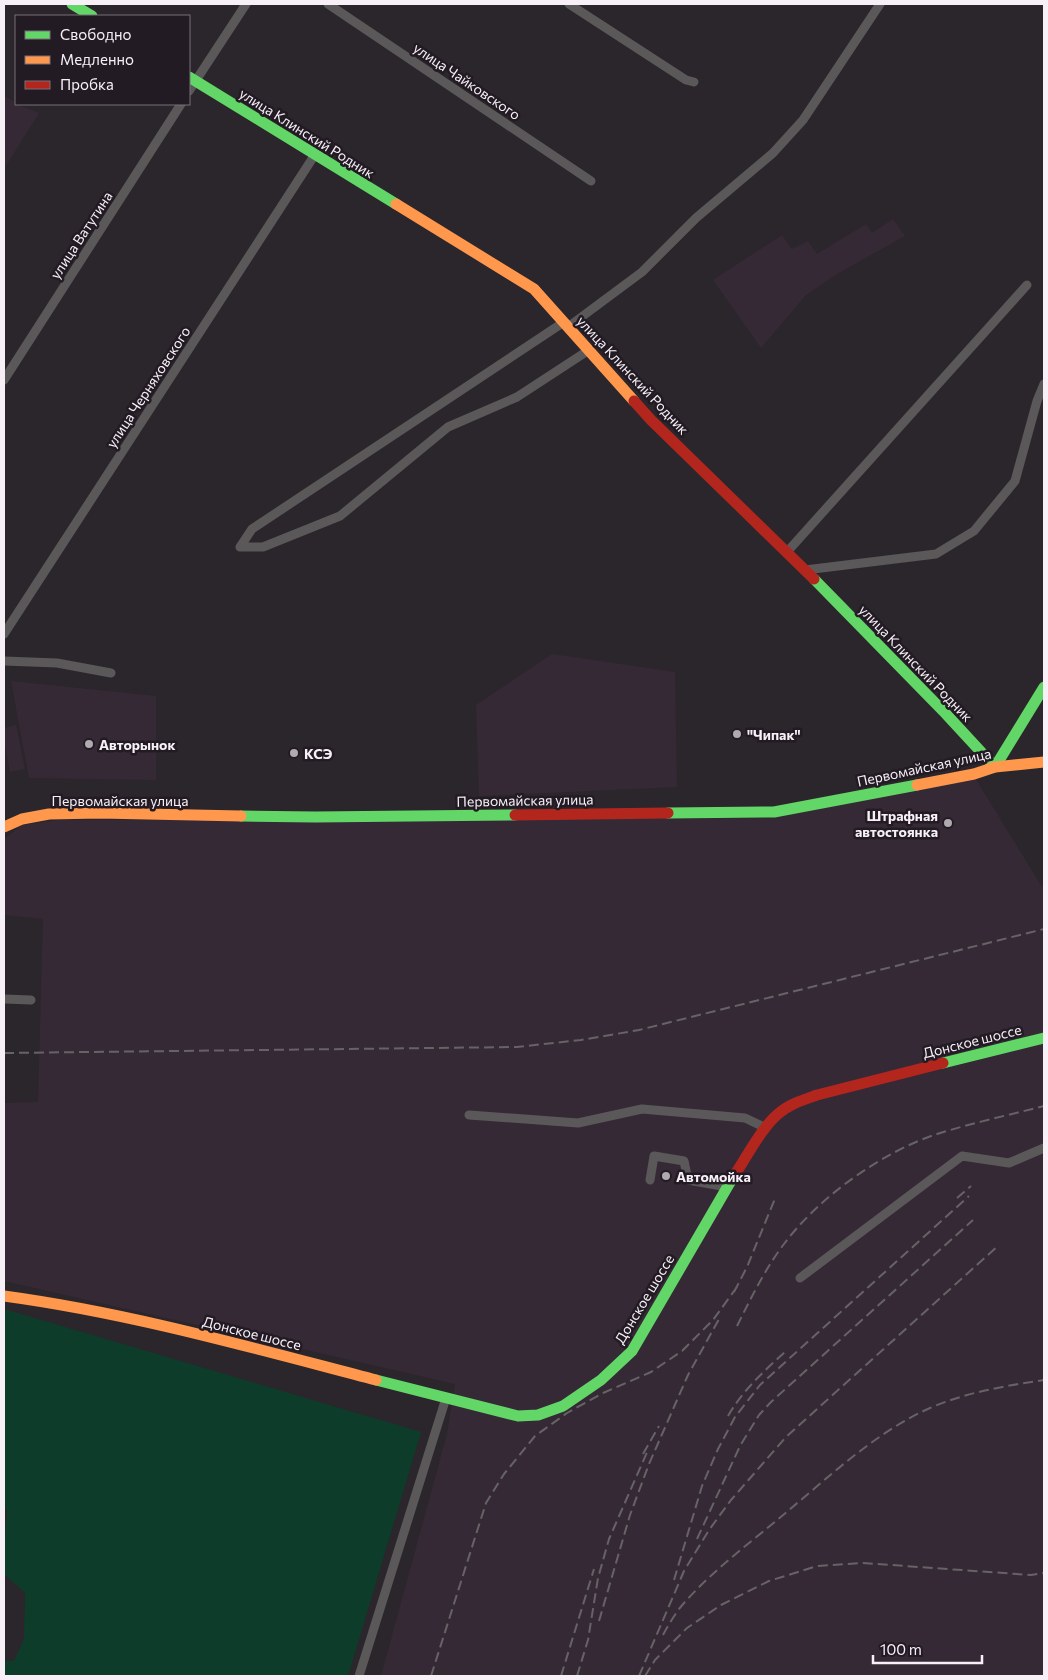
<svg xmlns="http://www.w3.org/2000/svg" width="1048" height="1680" viewBox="0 0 1048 1680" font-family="Commissioner,sans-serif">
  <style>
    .built { fill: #352936 }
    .green { fill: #0e3c2b }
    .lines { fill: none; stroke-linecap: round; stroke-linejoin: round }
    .street { stroke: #5b5859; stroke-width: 9 }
    .fast { stroke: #63d668; stroke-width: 11 }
    .slow { stroke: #ff974d; stroke-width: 11 }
    .jam { stroke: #b3261e; stroke-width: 11 }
    .rail { stroke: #666366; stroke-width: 2; stroke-dasharray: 10 5; stroke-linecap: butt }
    .poi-dot { fill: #b0a9b0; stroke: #231b24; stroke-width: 2 }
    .labels { text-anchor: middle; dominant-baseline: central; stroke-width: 5; stroke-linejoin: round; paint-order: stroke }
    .street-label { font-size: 14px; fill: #f7f0f7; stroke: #231b24 }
    .poi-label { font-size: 14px; font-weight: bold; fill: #f7f0f7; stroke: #231b24; text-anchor: start }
  </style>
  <rect width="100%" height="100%" fill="#2b262b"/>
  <path class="built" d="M4,96L16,102V104L39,113L4,169Z
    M893,219L905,236L837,274L806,295L761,348L713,280L782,235L792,249L808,241L817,254L866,224L872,233Z
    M552,654L675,672L677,787L479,796L476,705Z
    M11,681L156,696V780L29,778Z
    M16,725L25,769L10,772L4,740V728Z
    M975,778L1044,890V1676H381L447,1434L455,1384L4,1281V1103L38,1102L43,919L4,915V839L22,825L59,820L771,818Z"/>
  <path class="green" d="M4,1309L421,1432L348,1676H4V1661H14L24,1639L25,1593L4,1574V1543L7,1510L4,1509Z"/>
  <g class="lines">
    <path class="street" d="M328,4L591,181
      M569,4L686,80L694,82
      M189,91L246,4
      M568,327L642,272L696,218L773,153L803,120L880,4
      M4,380L181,104
      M240,547H263L340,516L448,427L517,397L589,350
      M240,547L252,529L564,322
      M787,552L1027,285
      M805,570L936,554L974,531L1015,481L1037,401L1044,384
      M4,634L314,156
      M4,661L57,663L111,673
      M4,999L31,1000
      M469,1115L578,1123L642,1109L745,1118L766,1128
      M650,1180L654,1156L684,1161L688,1180L727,1187
      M800,1278L962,1156L1009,1163L1044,1148
      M359,1676L446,1398"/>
    <path class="fast" d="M72,4L92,16
      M189,77L396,204
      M814,579L946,714L995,767
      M995,767L1044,687
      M668,813L774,812L917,785
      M241,816L315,817L515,815
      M943,1063L1044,1038
      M376,1380L518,1416L538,1415L563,1406L601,1380L632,1351L732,1179"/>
    <path class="slow" d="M396,204L534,289L634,401
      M917,785L974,774L995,767L1044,762
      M4,827L22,819L49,814L100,813L241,816
      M4,1296C130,1313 253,1348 376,1380"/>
    <path class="jam" d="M634,401L651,420L814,579
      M515,815L668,813
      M732,1179C745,1160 761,1128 778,1114C789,1104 803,1100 817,1095L943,1063"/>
    <path class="rail" d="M4,1053L517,1047L581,1040L639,1030L1044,929
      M957,1198L971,1186
      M734,1292L747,1267L776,1196
      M737,1326C751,1298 765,1269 784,1244C819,1197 882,1152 937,1134C972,1123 1009,1115 1044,1106
      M728,1416C743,1390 764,1371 786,1351
      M643,1454L659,1426
      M697,1539L740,1446L759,1415L771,1402L973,1220
      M674,1580L702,1486L718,1449L735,1417L760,1385L969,1196
      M599,1621L630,1515L649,1464L688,1375L719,1319
      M663,1635C669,1624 676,1612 684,1603C715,1568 754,1540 789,1510C832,1474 878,1431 930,1408C967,1392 1005,1386 1044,1380
      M431,1676L486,1503L504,1474L535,1436L567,1413L603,1393L651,1372L682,1351L713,1320L737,1287
      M561,1676L594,1569
      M577,1676L588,1640L598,1578L609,1539L648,1450
      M639,1676L684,1571L709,1530L731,1500L786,1437L999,1245
      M645,1676L655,1660L687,1628L721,1605L769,1581L817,1566L863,1563L1031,1575L1044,1573"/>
  </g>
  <g class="poi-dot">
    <circle cx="737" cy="734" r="5"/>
    <circle cx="89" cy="744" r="5"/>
    <circle cx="294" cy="753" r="5"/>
    <circle cx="948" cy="823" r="5"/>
    <circle cx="666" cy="1176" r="5"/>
  </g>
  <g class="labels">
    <g class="street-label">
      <text transform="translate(467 81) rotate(34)">улица Чайковского</text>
      <text transform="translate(307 133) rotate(32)">улица Клинский Родник</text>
      <text transform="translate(81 235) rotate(-57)">улица Ватутина</text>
      <text transform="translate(633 375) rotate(47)">улица Клинский Родник</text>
      <text transform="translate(148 387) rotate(-57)">улица Черняховского</text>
      <text transform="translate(916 663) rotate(46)">улица Клинский Родник</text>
      <text transform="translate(924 767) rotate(-12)">Первомайская улица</text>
      <text x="120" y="800">Первомайская улица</text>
      <text transform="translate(525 800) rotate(-1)">Первомайская улица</text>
      <text transform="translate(972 1041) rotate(-14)">Донское шоссе</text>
      <text transform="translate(644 1299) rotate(-59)">Донское шоссе</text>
      <text transform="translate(252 1333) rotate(14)">Донское шоссе</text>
    </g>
    <g class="poi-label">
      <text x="747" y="734">"Чипак"</text>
      <text x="99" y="744">Авторынок</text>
      <text x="304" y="753">КСЭ</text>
      <text x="938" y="815" text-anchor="end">Штрафная<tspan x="938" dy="16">автостоянка</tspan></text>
      <text x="676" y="1176">Автомойка</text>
    </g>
  </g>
  <rect width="1048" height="1680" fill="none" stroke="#f7f0f7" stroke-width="10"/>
  <rect x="15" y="15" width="175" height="90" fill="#231b24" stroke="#787078"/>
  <rect x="25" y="31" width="25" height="8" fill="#63d668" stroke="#787078"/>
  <text x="60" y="40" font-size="15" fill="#f7f0f7">Свободно</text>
  <rect x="25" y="56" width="25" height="8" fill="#ff974d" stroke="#787078"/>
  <text x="60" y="65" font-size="15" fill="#f7f0f7">Медленно</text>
  <rect x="25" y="81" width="25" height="8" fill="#b3261e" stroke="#787078"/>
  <text x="60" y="90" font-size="15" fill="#f7f0f7">Пробка</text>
  <path d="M873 1655v8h109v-8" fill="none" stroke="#f7f0f7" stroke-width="2.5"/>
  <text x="880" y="1655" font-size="15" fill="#f7f0f7" stroke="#231b24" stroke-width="4" paint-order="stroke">100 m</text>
</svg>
